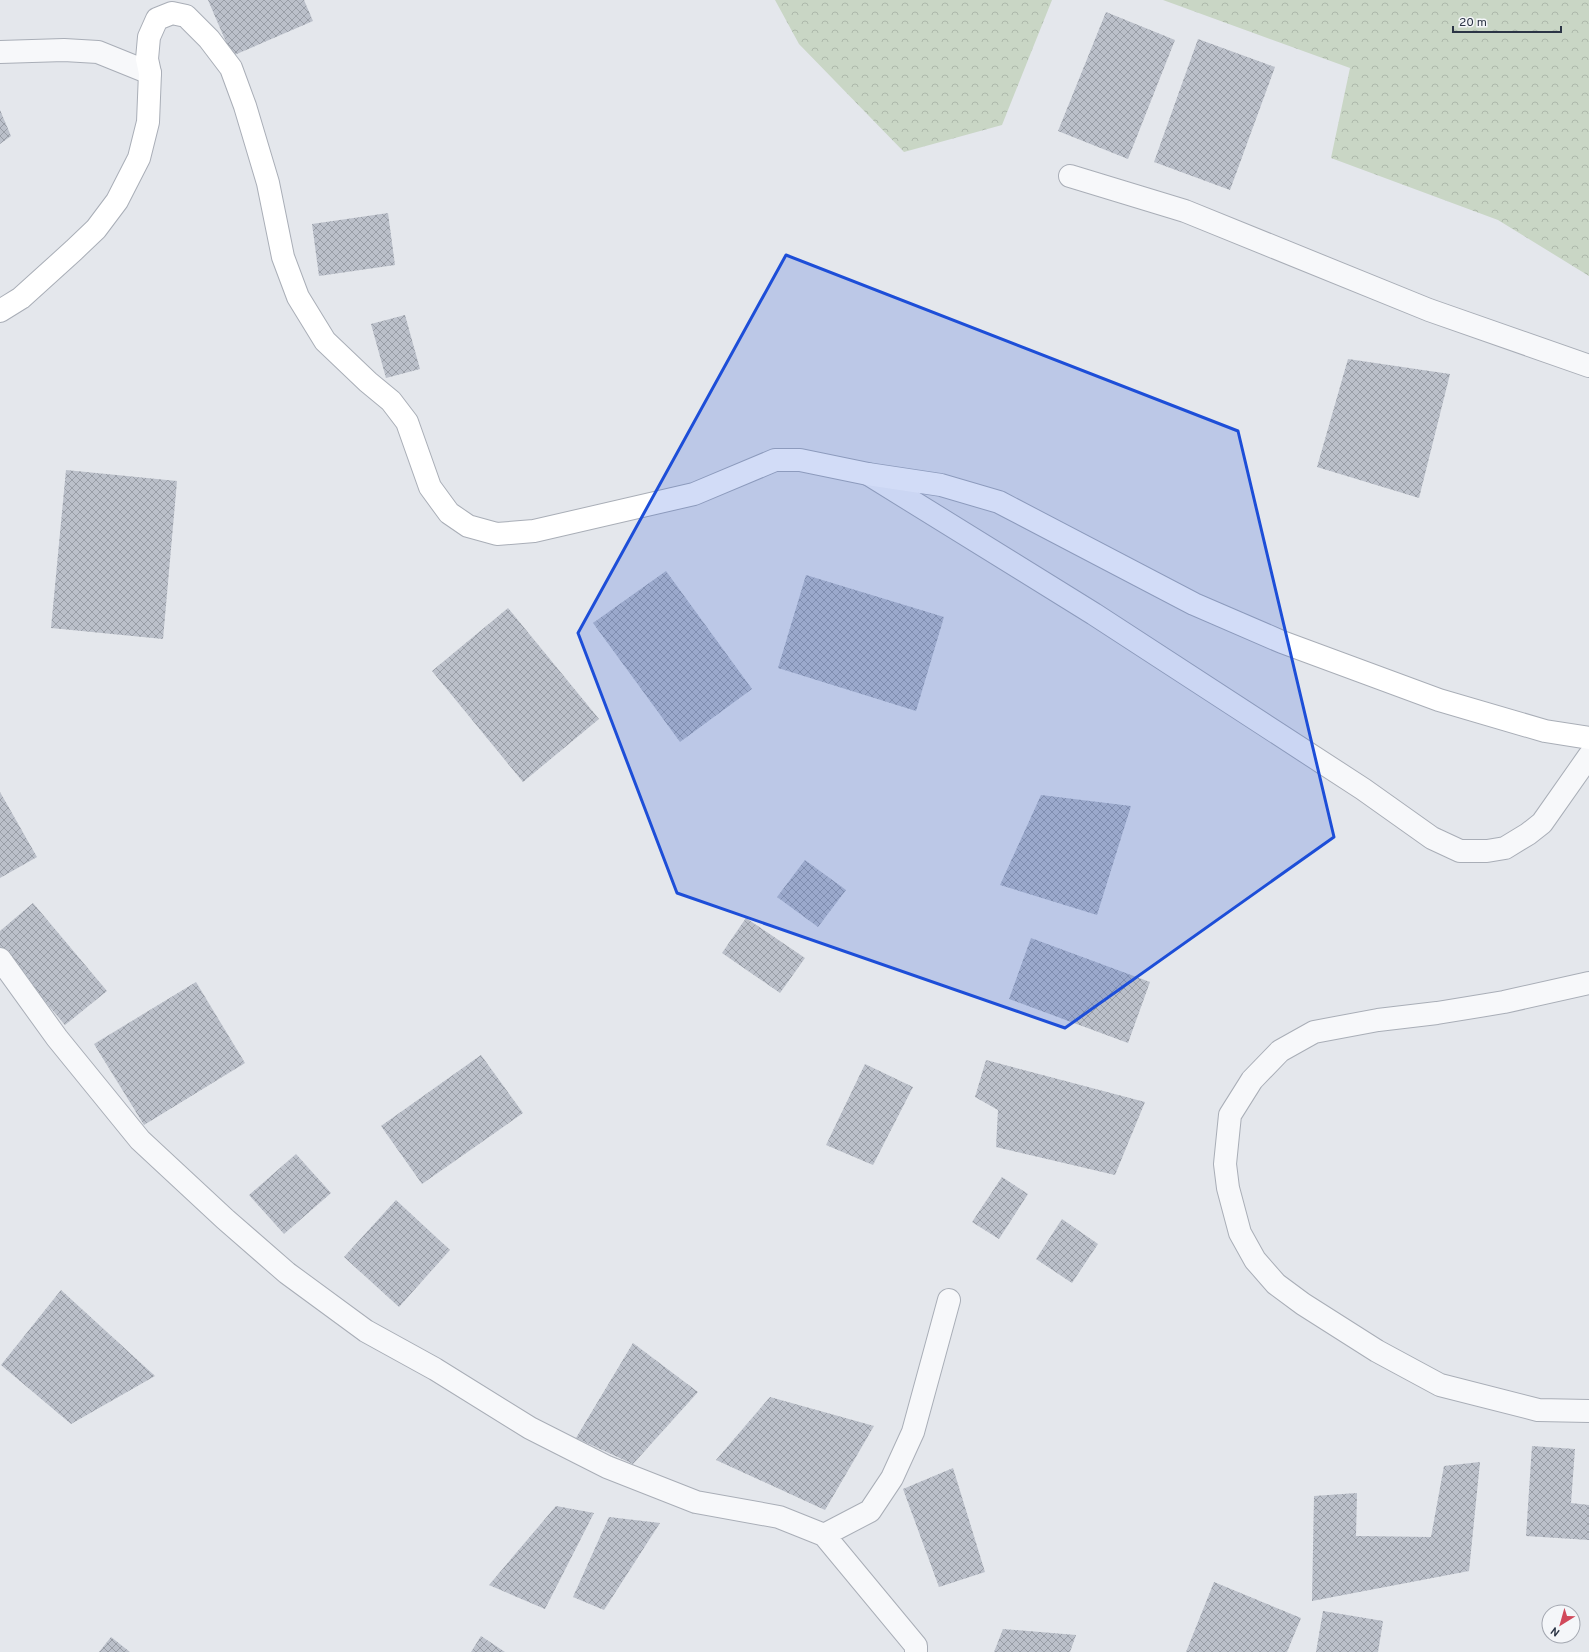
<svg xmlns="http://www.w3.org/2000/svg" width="1589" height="1652" viewBox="0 0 1589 1652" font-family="Overpass,sans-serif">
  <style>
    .forest { fill: url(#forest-crowns) }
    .building { fill: url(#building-cross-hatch) }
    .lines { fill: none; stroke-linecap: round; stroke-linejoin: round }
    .street-casing { stroke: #a9aeb7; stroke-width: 24 }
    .secondary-casing { stroke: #a9aeb7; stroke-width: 24 }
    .street { stroke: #f7f8fa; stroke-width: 22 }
    .secondary { stroke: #fff; stroke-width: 22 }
    .marked { fill: #1d4ed8; fill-opacity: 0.2; stroke: #1d4ed8; stroke-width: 3; stroke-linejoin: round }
  </style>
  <defs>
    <pattern id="forest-crowns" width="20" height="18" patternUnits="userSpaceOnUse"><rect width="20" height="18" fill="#c9d6c5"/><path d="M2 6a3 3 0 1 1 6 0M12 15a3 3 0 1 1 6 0" fill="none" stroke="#adb8ab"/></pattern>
    <pattern id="building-cross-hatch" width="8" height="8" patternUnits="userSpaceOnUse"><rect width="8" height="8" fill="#bbc0ca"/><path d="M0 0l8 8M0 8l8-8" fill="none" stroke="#989da6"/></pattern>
  </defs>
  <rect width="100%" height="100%" fill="#e4e7ec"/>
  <path class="forest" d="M775,0H1052L1002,125L904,152L799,44Z
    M1163,0H1589V276L1498,220L1331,158L1350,68Z"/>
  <path class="building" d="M208,0H304L313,21L232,56Z
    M1106,12L1175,40L1128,159L1058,131Z
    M1198,39L1275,67L1230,190L1154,162Z
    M0,110L11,136L0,144Z
    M388,213L395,265L319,276L312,224Z
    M405,315L420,369L386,378L371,324Z
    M1348,359L1450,374L1419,498L1317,467Z
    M66,470L177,481L163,639L51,628Z
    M666,571L752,689L680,742L593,623Z
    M806,575L944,617L916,711L778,668Z
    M508,608L599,719L523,782L432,671Z
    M0,792L37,857L0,878Z
    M1041,795L1131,806L1097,915L1000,885Z
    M805,860L846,890L818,927L777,897Z
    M33,903L107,991L65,1025L0,948V931Z
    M746,918L805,958L780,993L722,953Z
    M1031,938L1150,982L1128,1043L1009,999Z
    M196,982L245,1063L144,1125L94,1044Z
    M481,1055L523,1113L422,1184L381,1126Z
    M986,1060L1145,1102L1115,1175L996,1147L998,1110L975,1097Z
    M865,1064L913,1087L873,1165L826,1145Z
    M296,1154L331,1193L284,1234L249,1195Z
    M1002,1177L1028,1194L999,1239L972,1222Z
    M396,1200L450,1250L399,1307L344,1257Z
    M1062,1219L1098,1244L1072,1283L1036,1259Z
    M61,1290L155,1376L71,1424L1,1365Z
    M633,1343L698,1392L633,1464L576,1438Z
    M770,1397L874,1426L825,1510L716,1460Z
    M1532,1446L1575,1449L1571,1503L1589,1505V1540L1526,1536Z
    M1480,1462L1469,1571L1312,1601L1314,1496L1357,1493L1356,1536L1431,1537L1444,1466Z
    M953,1468L985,1572L939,1587L903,1489Z
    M556,1506L594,1513L545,1609L489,1585Z
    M609,1517L660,1523L604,1610L573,1597Z
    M1214,1582L1301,1618L1287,1652H1186Z
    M1323,1611L1383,1621L1378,1652H1316Z
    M1003,1629L1076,1635L1070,1652H994Z
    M481,1636L505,1652H471Z
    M111,1637L130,1652H99Z"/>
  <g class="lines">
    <g class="street-casing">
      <path id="street" d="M0,52L64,50L98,52L150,73
        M1070,176L1185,211L1429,310L1589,366
        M868,474L1094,614L1363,789L1432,838L1460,851H1487L1505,848L1528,834L1542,823L1589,756
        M0,959L57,1038L140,1140L225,1219L287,1273L366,1331L435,1369L530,1428L607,1467L696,1502L779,1517L824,1535L870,1511L892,1478L913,1432L949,1300
        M1589,983L1504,1002L1437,1013L1378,1020L1314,1032L1280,1051L1252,1080L1230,1115L1225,1164L1228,1188L1240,1233L1255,1260L1276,1284L1303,1304L1377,1351L1440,1385L1538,1410L1589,1411
        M824,1535L916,1646V1652"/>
    </g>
    <g class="secondary-casing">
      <path id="secondary" d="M0,311L21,298L74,250L96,229L117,201L139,158L148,122L150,73L147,59L149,37L157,19L172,13L186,16L209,39L231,68L245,106L268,183L283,257L298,297L325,341L368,382L391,401L407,422L430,487L449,513L468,526L497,534L534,531L694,494L775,460H800L868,474L941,485L999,502L1194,604L1282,642L1439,700L1545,731L1589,738"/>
    </g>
    <use href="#street" class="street"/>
    <use href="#secondary" class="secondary"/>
  </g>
  <path class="marked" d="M786,255L1238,431L1334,837L1065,1028L677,893L578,633Z"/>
  <g transform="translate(1561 1624) rotate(217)"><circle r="19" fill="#f4f6f9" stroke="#a4a8b1"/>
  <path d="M0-3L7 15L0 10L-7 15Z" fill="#d1495b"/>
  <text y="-6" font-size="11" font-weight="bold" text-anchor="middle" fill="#2b3445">N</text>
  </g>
  <path d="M1453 26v6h108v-6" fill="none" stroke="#2b3445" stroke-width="2"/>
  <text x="1459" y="26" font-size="12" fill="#2b3445" stroke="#f4f6f9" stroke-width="3" paint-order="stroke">20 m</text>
</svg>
